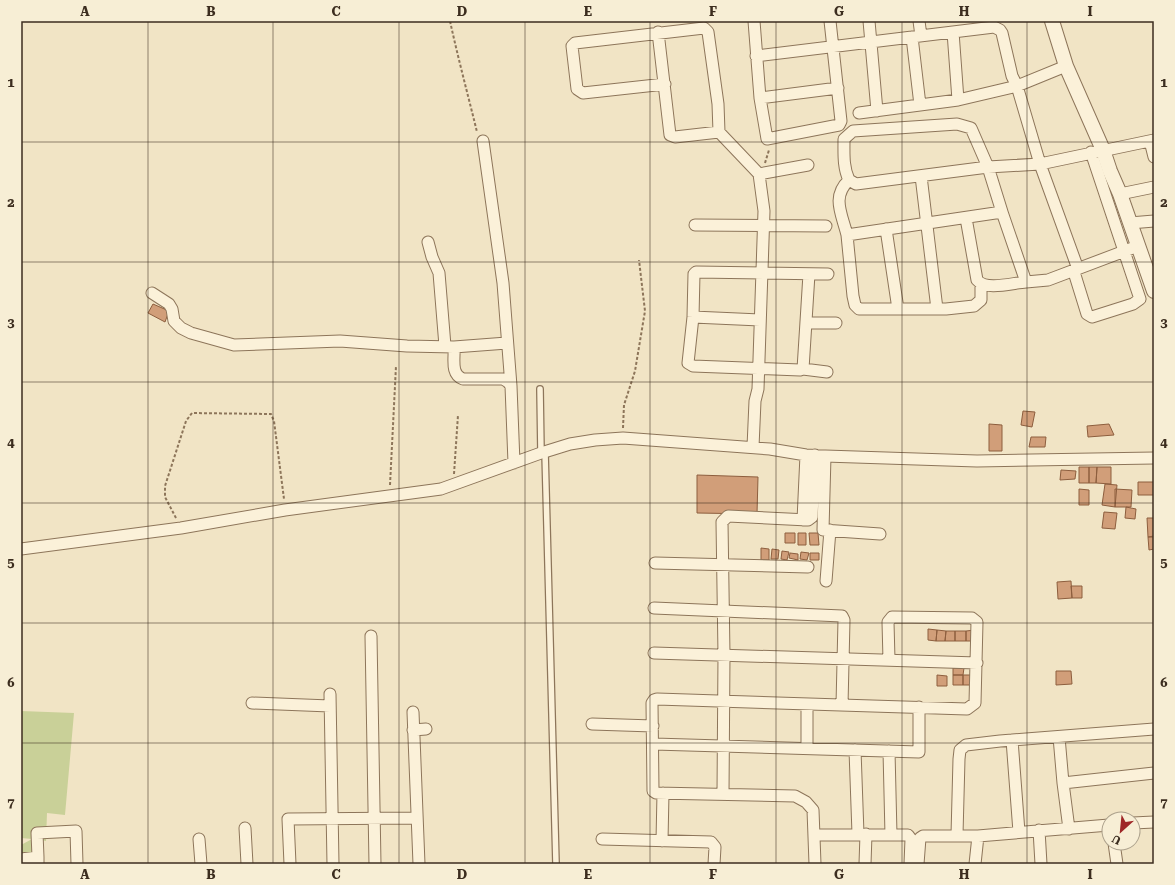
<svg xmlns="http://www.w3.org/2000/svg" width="1175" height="885" viewBox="0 0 1175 885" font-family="'Roboto Serif',serif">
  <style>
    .green { fill: #c9d098 }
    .building { fill: #d19e79; stroke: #8d5e3e }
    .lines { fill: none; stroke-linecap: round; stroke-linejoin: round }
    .service-casing { stroke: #8d755a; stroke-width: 8 }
    .minor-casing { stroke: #8d755a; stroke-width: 13 }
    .tertiary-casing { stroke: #8d755a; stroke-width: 16 }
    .path { stroke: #8d755a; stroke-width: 2; stroke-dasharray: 3 2; stroke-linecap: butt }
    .service { stroke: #fbf1d9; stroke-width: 5.5 }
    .minor { stroke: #fbf1d9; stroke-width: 11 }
    .tertiary { stroke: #fbf1d9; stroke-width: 14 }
    .grid { fill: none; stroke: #3c2d1f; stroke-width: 1; stroke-opacity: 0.55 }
    .neatline { fill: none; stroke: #3c2d1f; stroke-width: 1.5 }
    .grid-label { font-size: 13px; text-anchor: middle; font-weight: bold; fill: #3c2d1f }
  </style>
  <rect width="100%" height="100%" fill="#f1e4c5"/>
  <path class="green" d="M21,711L74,713L65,815L47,813L46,841L34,839L37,864H21V845L32,839L21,838Z"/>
  <path class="building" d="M153,304L169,311L165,322L148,313Z
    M1023,411L1035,412L1032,427L1021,425Z
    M989,424L1002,425V451H989Z
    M1109,424L1114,435L1088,437L1087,426Z
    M1031,437H1046L1045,447H1029Z
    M1079,467H1089V483H1079Z
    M1089,467H1097L1096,483H1089Z
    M1097,467H1111V484L1096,483Z
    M1061,470L1076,471L1075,479L1060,480Z
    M697,475L758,477L757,514L697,513Z
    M1138,482H1154V495H1138Z
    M1105,484L1117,485L1115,507L1102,505Z
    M1079,489L1089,490V505H1079Z
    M1115,489L1132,490L1131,507H1115Z
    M1126,507L1136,509L1135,519L1125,518Z
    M1104,512L1117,513L1115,529L1102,528Z
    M1147,518H1154V536L1148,537Z
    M785,533H795V543H785Z
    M798,533H806V545H798Z
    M809,533H818L819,545H810Z
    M1148,537H1154V549L1149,550Z
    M761,548L769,549V560H761Z
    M772,549L779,550L778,559H771Z
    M782,551L789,552L787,560L781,559Z
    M801,552L809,553L807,560L800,559Z
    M790,553L798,554V560L789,558Z
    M810,553H819V560H810Z
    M1071,581L1072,598L1058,599L1057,582Z
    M1071,586H1082V598H1072Z
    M928,629L937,630L936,641L928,640Z
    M937,630L946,631L945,641H936Z
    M975,630V641H966V631Z
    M946,631H955V641H945Z
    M955,631H966V641H955Z
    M953,668H964L963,675H953Z
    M1056,671H1071L1072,684L1056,685Z
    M937,675L947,676V686H937Z
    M953,675H963V685H953Z
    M963,675H973V685H963Z"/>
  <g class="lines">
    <g class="service-casing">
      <path id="service" d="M540,389L541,453
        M545,452L556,864"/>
    </g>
    <g class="minor-casing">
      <path id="minor" d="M754,21L760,98L767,139L839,125L841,121L830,21
        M869,21L877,111
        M919,21L921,36
        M658,32L670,135L675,137L719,132
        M953,32L958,100
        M912,37L920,105
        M756,56L994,27L1000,30L1002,33L1012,76L1017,86L1066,66
        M665,84L583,93L577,89L572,46L575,43L704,28L708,32L718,104L719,132L759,174L764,211L758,389L755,401L753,447
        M760,98L838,88
        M859,113L958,100L1017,86L1040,164L988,167L856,184L849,180C843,167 844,154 844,139L853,131L957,124L971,128L988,167L1002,212
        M483,141L503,283L511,386
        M1150,141L1154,157
        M759,174L808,165
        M921,176L937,309
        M849,180C831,197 842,214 847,235L1002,212L1026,282L1048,280L1138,246
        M1120,194L1154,187
        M966,218L977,280C986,291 1012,283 1026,282
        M1130,223L1154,221
        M695,225L826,226
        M886,229L898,309
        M847,235L853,296L855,305L859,309H946L974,306L981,300V285
        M428,242L432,257L439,273L445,346
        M1078,269L1040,164L1154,140
        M1074,272L1087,314L1092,317L1133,304L1140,299L1091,152
        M809,274L803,369L800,370L693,366L688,363L693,317L694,274L696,272L828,274
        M152,293L169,304L172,309L174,321L181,328L191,333L234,345L340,341L407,346L454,347C455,358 450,374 463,379H503L508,382L511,386L514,463
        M693,317L760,320
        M807,323H836
        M454,347L507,343
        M803,369L827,372
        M825,456L823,530L880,534
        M803,520L806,455
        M21,549L181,528L285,510L441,489L541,453L570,444L595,440L623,438L770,449L806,455L825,456L977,461L1154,458
        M655,563L808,567
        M826,581L830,530
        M654,608L842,616L844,620L842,705
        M371,636L375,864
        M654,653L977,663
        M330,694L333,864
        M252,703L330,706
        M413,712L419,864
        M592,724L653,726
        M413,730L426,729
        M1059,737L1063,783
        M1012,740L1019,832
        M654,744L919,752V707
        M807,748V704
        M855,750L858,834
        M889,751L891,835
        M723,794L724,655L722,522L728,516L808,520L812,517L815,455
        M1133,823L1154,822
        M245,828L247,864
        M1069,829L1063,783L1154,773
        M1039,830L1041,864
        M815,835H908L911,839L910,864
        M957,835L959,759L960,750L966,745L1000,741L1154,729
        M199,839L201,864
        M602,839L711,842L715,847L714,864
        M662,841L663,793
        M1114,843L1117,864
        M38,857L37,833L76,831L77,864
        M21,859L38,857V863
        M290,864L288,819L417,818
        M815,864L813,810L806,802L795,796L656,793L653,791L652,703L654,700L657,699L967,709L975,703L977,622L972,618L892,617L888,622L889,660
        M865,864L866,834
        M918,864L920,838L923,836H978L1109,825
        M975,864L978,836"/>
    </g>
    <g class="tertiary-casing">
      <path id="tertiary" d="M1052,21L1066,66L1103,150L1110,171L1120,194L1154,291"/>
    </g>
    <path class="path" d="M450,21C458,58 468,95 477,132
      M765,163L769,150
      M623,428L624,405L635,371L645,311L639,260
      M454,474L458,415
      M390,485L396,366
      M176,518L165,497V486L186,421L192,413L271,414L274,421L284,499"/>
    <use href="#service" class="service"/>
    <use href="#minor" class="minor"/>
    <use href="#tertiary" class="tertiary"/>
  </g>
  <path class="grid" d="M148,21V864M273,21V864M399,21V864M525,21V864M650,21V864M776,21V864M902,21V864M1027,21V864M21,142H1154M21,262H1154M21,382H1154M21,503H1154M21,623H1154M21,743H1154"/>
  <rect width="1175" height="885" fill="none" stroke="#f7eed5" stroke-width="44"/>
  <g transform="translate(1121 831) rotate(207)"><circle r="19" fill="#f7eed5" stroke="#aca18c"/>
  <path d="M0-3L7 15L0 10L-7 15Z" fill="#9f2727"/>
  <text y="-6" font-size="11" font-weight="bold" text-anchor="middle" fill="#3c2d1f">U</text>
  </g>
  <rect x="22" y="22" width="1131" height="841" class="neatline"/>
  <g class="grid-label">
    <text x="85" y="16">A</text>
    <text x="211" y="16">B</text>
    <text x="336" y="16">C</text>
    <text x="462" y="16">D</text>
    <text x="588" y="16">E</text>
    <text x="713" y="16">F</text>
    <text x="839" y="16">G</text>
    <text x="964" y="16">H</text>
    <text x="1090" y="16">I</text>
    <text x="11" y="87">1</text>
    <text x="1164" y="87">1</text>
    <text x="11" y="207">2</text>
    <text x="1164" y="207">2</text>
    <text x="11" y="327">3</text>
    <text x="1164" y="327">3</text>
    <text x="11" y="447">4</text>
    <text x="1164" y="447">4</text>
    <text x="11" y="567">5</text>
    <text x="1164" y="567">5</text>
    <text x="11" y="687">6</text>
    <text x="1164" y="687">6</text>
    <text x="11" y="807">7</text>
    <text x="1164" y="807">7</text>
    <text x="85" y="879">A</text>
    <text x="211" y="879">B</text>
    <text x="336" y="879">C</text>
    <text x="462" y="879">D</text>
    <text x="588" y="879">E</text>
    <text x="713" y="879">F</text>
    <text x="839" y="879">G</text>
    <text x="964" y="879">H</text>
    <text x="1090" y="879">I</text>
  </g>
</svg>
